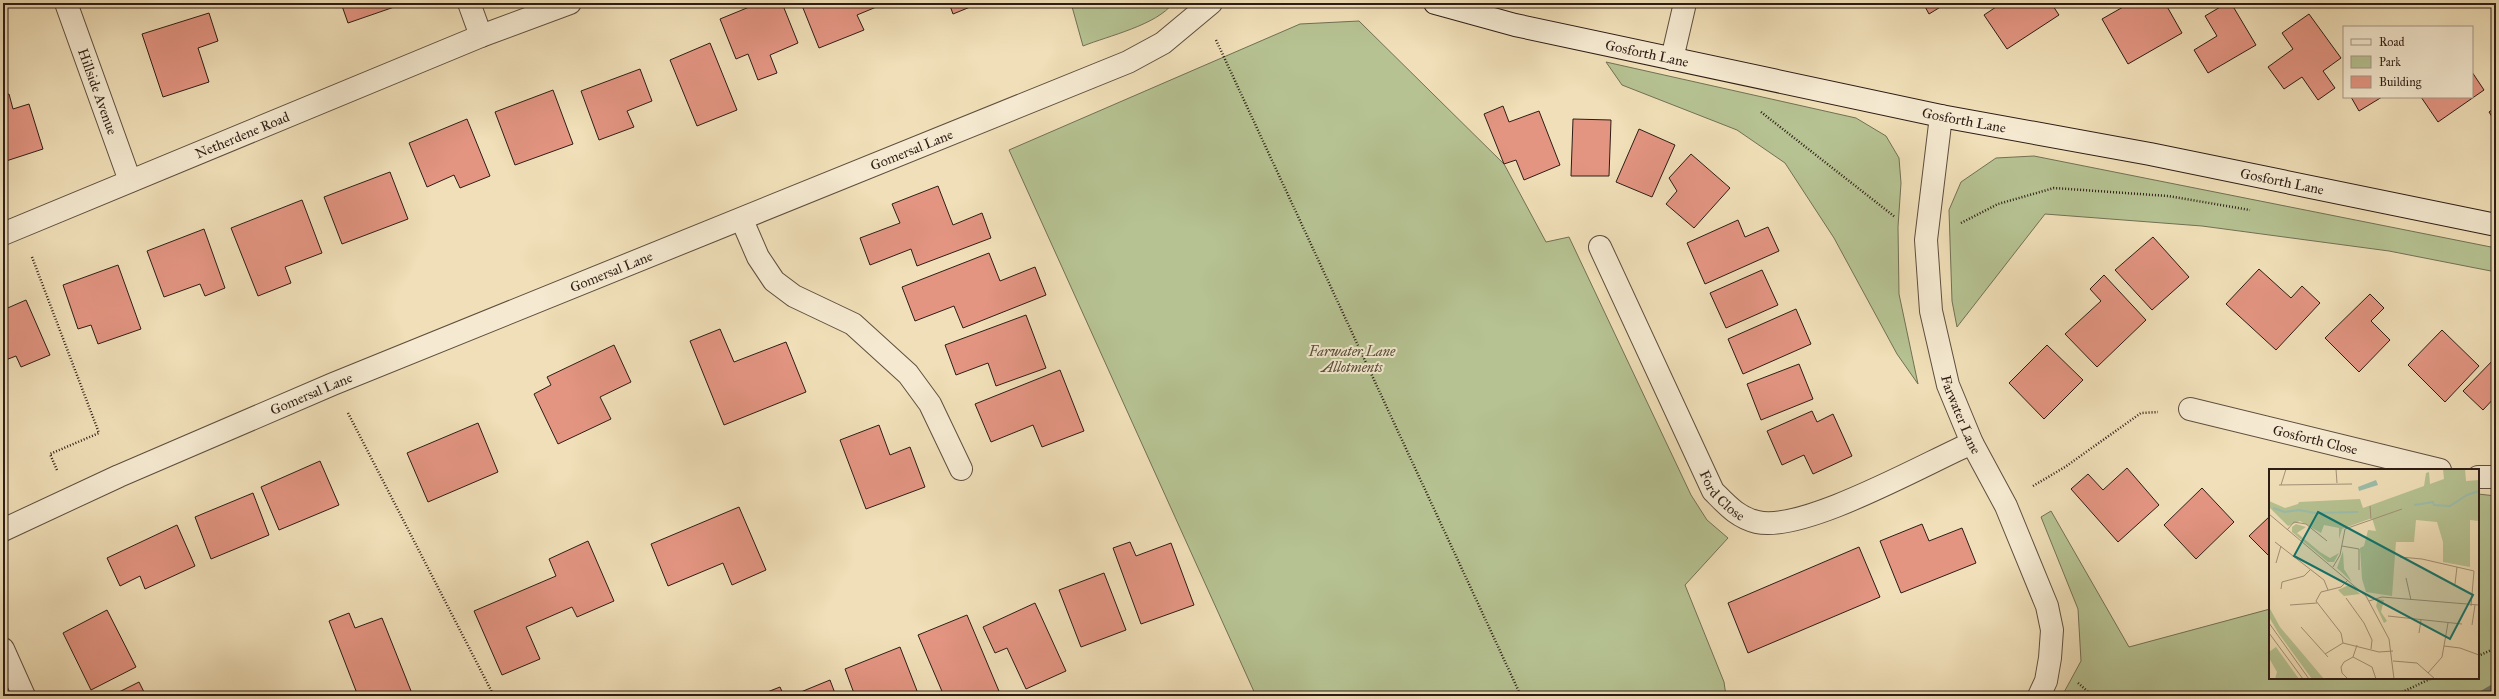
<svg xmlns="http://www.w3.org/2000/svg" width="2499" height="699" viewBox="0 0 2499 699" font-family="'IM FELL Great Primer',serif">
  <style>
    .green { fill: #b6c292; stroke: #727054 }
    .lines { fill: none; stroke-linecap: round; stroke-linejoin: round }
    .stream { stroke: #6f7d6e; stroke-width: 12 }
    .building { fill: #e39582; stroke: #2e1d15 }
    .street-casing { stroke: #5e4e3e; stroke-width: 24 }
    .secondary-casing { stroke: #2e1d15; stroke-width: 24 }
    .path { stroke: #2e1d15; stroke-width: 2.5; stroke-dasharray: 1 2; stroke-linecap: butt }
    .street { stroke: #f5ead1; stroke-width: 22 }
    .secondary { stroke: #f5ead1; stroke-width: 22 }
    .labels { text-anchor: middle; dominant-baseline: central; stroke-width: 4; stroke-linejoin: round; paint-order: stroke }
    .street-label { font-size: 14px; fill: #2e1d15; stroke: #f5ead1 }
    .park-label { font-size: 14px; font-style: italic; fill: #574f3a; stroke: #f5ead1 }
    .inset-river { fill: none; stroke: #9bbdaa; stroke-width: 2 }
    .inset-road { fill: none; stroke: #a29177; stroke-width: 1 }
    .view { fill: #0f766e; fill-opacity: 0.15; stroke: #0f766e; stroke-width: 2 }
    .inset-edge { fill: none; stroke: #2e1d15; stroke-width: 2 }
  </style>
  <rect width="100%" height="100%" fill="#f0dfb8"/>
  <filter id="stains"><feTurbulence type="fractalNoise" baseFrequency=".005" numOctaves="4"/><feColorMatrix values="0 0 0 0 .2 0 0 0 0 .09 0 0 0 0 .02 0 0 0 .5 -.17"/></filter>
  <radialGradient id="worn" r=".72"><stop offset=".6" stop-color="#630" stop-opacity="0"/><stop offset="1" stop-color="#630" stop-opacity=".3"/></radialGradient>
  <path class="green" d="M1071,3H1173C1157,25 1108,36 1083,46Z
    M1359,21L1504,164L1546,242L1569,237L1691,495L1707,520L1728,538L1685,585L1724,682L1726,696H1256L1009,150L1300,24Z
    M1606,62L1856,118L1886,136L1899,158L1901,183L1898,227L1899,294L1918,384L1897,354L1834,238L1785,163L1737,130L1622,85Z
    M2034,156L2496,248V272L2389,251L2202,226L2045,214L1957,327L1952,301L1949,210L1961,182L1996,158Z
    M2478,494L2496,496V696H2062L2081,661L2078,609L2041,517L2051,511L2129,647L2270,609V678H2478Z"/>
  <g class="lines">
    <path class="stream" d="M2484,696L2496,689"/>
  </g>
  <path class="building" d="M341,3H400V5L348,23Z
    M759,3H782L798,43L770,55L777,73L758,80L748,54L736,59L720,19Z
    M801,3H886L857,15L864,30L819,48Z
    M949,3H980L953,14Z
    M1923,3H1947L1929,14Z
    M2002,3H2051L2059,15L2007,49L1984,15Z
    M2130,3H2165L2182,33L2128,64L2102,19Z
    M2227,3H2231L2256,45L2208,73L2194,50L2217,36L2205,16Z
    M209,13L218,41L198,48L209,82L163,97L142,34Z
    M2309,14L2341,58L2323,71L2335,88L2318,100L2302,77L2284,89L2268,67L2293,49L2282,33Z
    M710,43L737,110L697,126L670,60Z
    M640,69L652,101L627,111L634,127L599,140L581,91Z
    M2472,72L2484,90L2438,122L2421,97H2472Z
    M553,90L573,144L515,165L495,112Z
    M9,94L13,109L29,104L43,149L3,162V96Z
    M2351,97H2382L2359,111Z
    M1503,106L1509,122L1539,111L1560,165L1524,180L1516,160L1504,164L1484,114Z
    M2496,107V123L2489,112Z
    M467,119L490,176L460,188L454,175L427,187L409,143Z
    M1573,119L1611,120L1609,176H1571Z
    M1639,129L1675,145L1652,197L1616,182Z
    M1691,154L1730,188L1694,228L1666,204L1677,191L1669,178Z
    M390,172L408,219L342,244L324,197Z
    M938,186L953,225L982,213L991,238L917,266L911,249L870,265L860,238L900,223L892,204Z
    M302,200L322,253L285,267L291,283L258,296L231,228Z
    M1738,220L1745,237L1768,227L1779,251L1705,284L1687,243Z
    M204,229L225,288L205,296L200,284L164,297L147,251Z
    M2153,237L2189,277L2152,310L2115,270Z
    M989,253L1000,281L1035,267L1046,295L963,328L954,306L915,321L902,287Z
    M118,265L141,329L98,344L91,325L78,329L63,285Z
    M2259,269L2291,298L2302,286L2320,303L2276,350L2226,304Z
    M1762,270L1778,305L1726,328L1710,293Z
    M2104,275L2146,320L2097,367L2065,334L2101,301L2090,289Z
    M2370,294L2384,308L2371,321L2390,340L2359,372L2325,338Z
    M26,300L50,355L21,367L16,356L3,361V310Z
    M1796,309L1811,344L1743,374L1728,339Z
    M1026,315L1046,368L996,386L988,363L956,375L945,345Z
    M720,329L734,362L786,342L806,392L724,425L690,341Z
    M2442,330L2479,366L2445,402L2408,365Z
    M614,345L631,382L600,397L611,419L558,444L534,394L551,385L547,377Z
    M2047,345L2083,380L2044,419L2009,383Z
    M2496,357V396L2483,410L2463,391Z
    M1799,364L1813,399L1761,420L1747,384Z
    M1060,370L1084,431L1042,447L1033,425L991,442L975,404Z
    M1812,411L1817,422L1833,414L1852,456L1813,474L1804,455L1782,465L1767,431Z
    M478,423L498,472L428,502L407,453Z
    M879,425L890,455L910,447L925,487L866,509L840,440Z
    M320,461L339,505L279,530L261,487Z
    M2127,468L2159,505L2118,542L2071,489L2088,474L2103,490Z
    M2202,488L2234,522L2196,559L2164,525Z
    M253,493L269,535L211,559L195,517Z
    M739,507L766,570L732,585L723,563L668,586L651,544Z
    M2270,516V557L2249,536Z
    M1922,524L1929,541L1962,528L1976,563L1901,593L1880,541Z
    M177,525L195,566L145,589L140,576L120,586L107,558Z
    M588,541L614,601L577,617L572,607L526,627L540,659L502,675L474,611L556,576L549,559Z
    M1130,542L1136,556L1171,543L1194,605L1141,624L1113,548Z
    M1859,547L1880,597L1748,653L1728,603Z
    M1104,573L1126,630L1081,647L1059,590Z
    M1035,603L1066,671L1026,689L1007,648L995,653L983,627Z
    M107,610L136,667L91,690L63,633Z
    M349,613L355,628L382,618L413,696H358L329,621Z
    M967,615L1001,696H944L918,635Z
    M900,647L919,696H855L845,669Z
    M830,680L836,696H791Z
    M139,682L146,696H111Z
    M780,687L784,696H757Z"/>
  <g class="lines">
    <g class="street-casing">
      <g id="street">
        <path id="s1" d="M66,3L130,181"/>
        <path d="M469,3L481,36"/>
        <path d="M1672,59L1685,3"/>
        <path id="s2" d="M1941,116L1926,240L1931,311L1948,385L1972,443L2006,506L2047,606L2052,630L2050,658L2046,681L2039,696"/>
        <path d="M742,220L758,257L774,281L794,296L853,324L908,374L930,404L961,469"/>
        <path id="s3" d="M3,234L481,36L570,3"/>
        <path id="s4" d="M1600,247L1713,491C1727,505 1737,517 1757,522C1803,533 1926,463 1972,443"/>
        <path id="s5" d="M2190,409L2440,470"/>
        <path d="M2478,477H2496"/>
        <path id="s6" d="M3,530L119,476L333,384L1128,62L1163,43L1211,3"/>
        <path d="M3,649L24,696"/>
      </g>
    </g>
    <g class="secondary-casing">
      <g id="secondary">
        <path id="s7" d="M1435,3L1515,25L1941,116L2150,154L2496,225"/>
      </g>
    </g>
    <path class="path" d="M1216,40L1521,696
      M1761,112L1895,217
      M1961,223L1998,204L2054,188L2168,196L2250,210
      M32,257L99,433L50,454L57,470
      M348,413L494,696
      M2033,486L2065,467L2141,413L2158,412
      M2478,656L2496,648
      M2078,683L2093,696
      M2394,696L2432,678"/>
    <use href="#street" class="street"/>
    <use href="#secondary" class="secondary"/>
  </g>
  <g class="labels">
    <g class="street-label">
      <text stroke="none"><textPath href="#s7" startOffset="218">Gosforth Lane</textPath></text>
      <text stroke="none"><textPath href="#s1" startOffset="94">Hillside Avenue</textPath></text>
      <text stroke="none"><textPath href="#s7" startOffset="542">Gosforth Lane</textPath></text>
      <text stroke="none"><textPath href="#s3" startOffset="259">Netherdene Road</textPath></text>
      <text stroke="none"><textPath href="#s6" startOffset="985">Gomersal Lane</textPath></text>
      <text stroke="none"><textPath href="#s7" startOffset="866">Gosforth Lane</textPath></text>
      <text stroke="none"><textPath href="#s6" startOffset="661">Gomersal Lane</textPath></text>
      <text stroke="none"><textPath href="#s6" startOffset="337">Gomersal Lane</textPath></text>
      <text stroke="none"><textPath href="#s2" startOffset="304">Farwater Lane</textPath></text>
      <text stroke="none"><textPath href="#s5" startOffset="129">Gosforth Close</textPath></text>
      <text stroke="none"><textPath href="#s4" startOffset="278">Ford Close</textPath></text>
    </g>
    <g class="park-label">
      <text x="1352" y="351">Farwater Lane<tspan x="1352" dy="16">Allotments</tspan></text>
    </g>
  </g>
  <g transform="translate(2269 469)">
    <rect width="210" height="210" fill="#f0dfb8"/>
    <path d="M174,0H196L197,12L210,11V52L201,51V98L174,93V73L168,53L147,51L145,73H127L123,127L97,123L93,110L91,79L95,77L99,61L107,62L103,49L73,60L70,70V59L55,56L52,64L31,52L19,57L0,38V32L16,39L29,35L30,33L91,30L94,39L155,17L157,4L160,3L161,15L175,10ZM27,55L37,58L28,64L51,83L61,89L70,84L65,93H59L23,63V58ZM74,82L75,100L83,113L68,99ZM80,116H82L91,125L75,127L69,121ZM109,130L115,131L112,143L118,152L115,154L107,137ZM0,138L11,158L55,210H43L10,165L0,148ZM7,178L30,210H6L8,203L0,189V183Z" fill="#b6c292"/>
    <path d="M107,11L109,16L90,22L89,18Z" fill="#9bbdaa"/>
    <path class="inset-river" d="M145,36L164,33L165,36L181,37L198,26L210,22M4,39L16,43L30,41L46,44L89,43"/>
    <path class="inset-road" d="M67,0L68,14M10,16L83,15M12,16L17,0M101,37L102,50M0,45L97,127L120,170L125,210M18,61L25,53L37,55L58,72M6,73L55,111L59,121M73,77L90,80V101M131,88L153,90L205,102M7,94L12,77M64,98L71,86L76,60L133,40M137,109L142,131M186,115L188,98M12,120L13,113L35,107L42,100M77,129L95,154L103,171L102,180M100,132L113,128L210,136M21,136L48,134M202,137L205,102M119,147L193,155M0,154L40,210M203,156L206,136M32,158L59,188M0,164L34,210M150,164L152,151M74,174L72,164L47,132L52,123L72,118L79,111M175,177L191,179L210,186M56,185L74,174L110,183L124,182M84,188L103,198L107,210M124,192L148,194L166,210M159,204L173,188L179,154M79,210L73,204L72,198L75,193L84,188L88,176"/>
    <path class="view" d="M49,43L204,126L181,170L25,87Z"/>
    <rect width="210" height="210" class="inset-edge"/>
  </g>
  <rect width="2499" height="699" fill="none" stroke="#f0dfb8" stroke-width="16"/>
  <rect x="4" y="4" width="2491" height="691" fill="none" stroke="#2e1d15" stroke-width="2"/>
  <rect x="8" y="8" width="2483" height="683" fill="none" stroke="#2e1d15"/>
  <rect x="2343" y="26" width="130" height="72" fill="#f5ead1" stroke="#a59886"/>
  <rect x="2351" y="39" width="20" height="6" fill="#f5ead1" stroke="#a59886"/>
  <text x="2379" y="46" font-size="12" fill="#2e1d15">Road</text>
  <rect x="2351" y="56" width="20" height="12" fill="#b6c292" stroke="#a59886"/>
  <text x="2379" y="66" font-size="12" fill="#2e1d15">Park</text>
  <rect x="2351" y="76" width="20" height="12" fill="#e39582" stroke="#a59886"/>
  <text x="2379" y="86" font-size="12" fill="#2e1d15">Building</text>
  <rect width="100%" height="100%" filter="url(#stains)"/>
  <rect width="100%" height="100%" fill="url(#worn)"/>
</svg>
